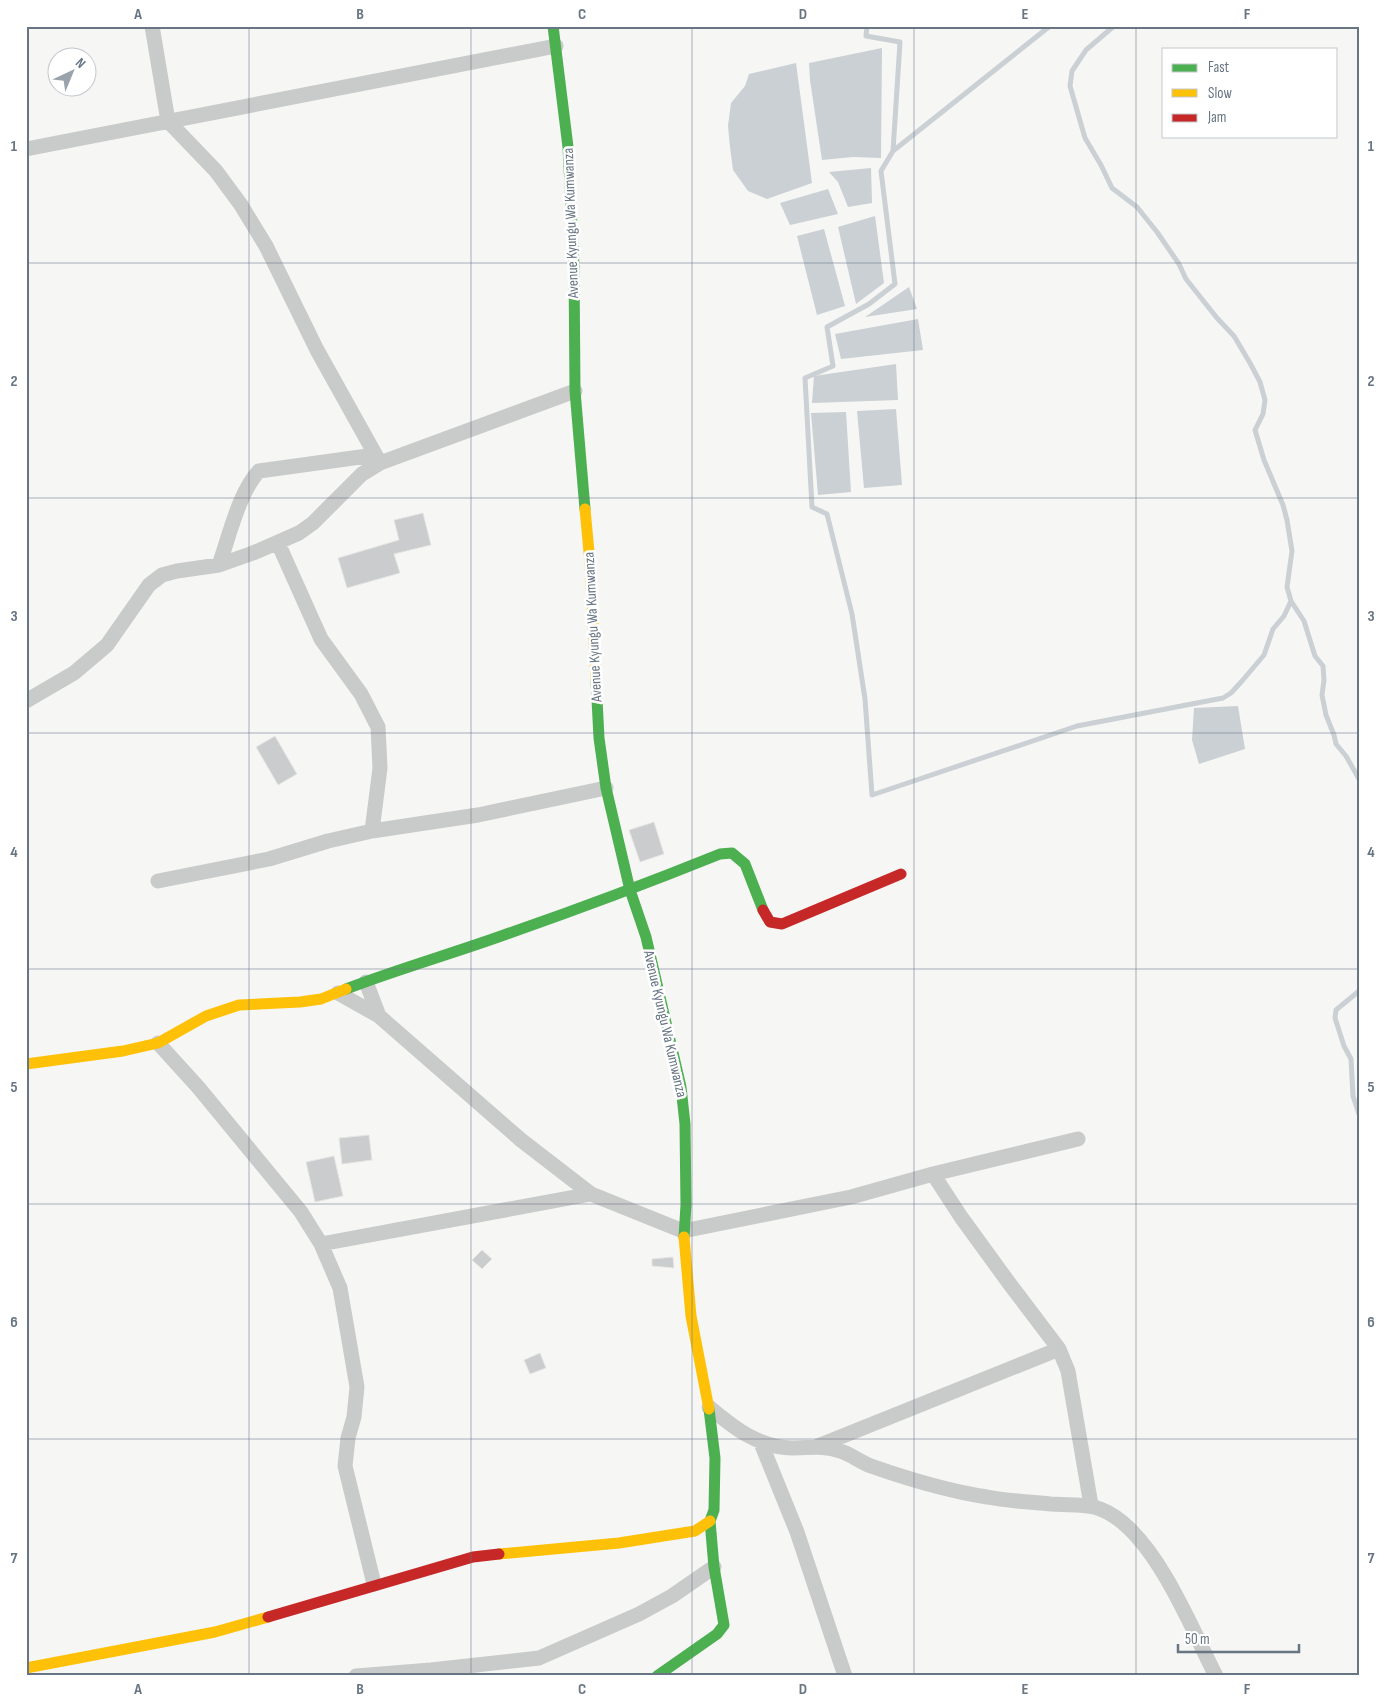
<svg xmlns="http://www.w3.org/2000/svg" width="1385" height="1702" viewBox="0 0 1385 1702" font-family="'Sofia Sans Condensed',sans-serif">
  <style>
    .water { fill: #cad0d3 }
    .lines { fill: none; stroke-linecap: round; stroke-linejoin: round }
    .stream { stroke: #cad0d3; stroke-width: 5 }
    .building { fill: #cbcccd; stroke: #e6e6e4 }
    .street { stroke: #c9caca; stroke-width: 15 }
    .fast { stroke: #4caf50; stroke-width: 11 }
    .slow { stroke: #ffc107; stroke-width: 11 }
    .jam { stroke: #c62828; stroke-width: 11 }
    .grid { fill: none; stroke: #687583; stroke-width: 1; stroke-opacity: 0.55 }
    .labels { text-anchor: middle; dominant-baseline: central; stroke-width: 5; stroke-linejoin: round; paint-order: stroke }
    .street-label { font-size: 15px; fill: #687583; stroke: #fff }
    .neatline { fill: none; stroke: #687583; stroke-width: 2 }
    .grid-label { font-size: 16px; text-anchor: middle; font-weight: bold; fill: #687583 }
  </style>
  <rect width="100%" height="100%" fill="#f6f6f5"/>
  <path class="water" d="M882,48L881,158L853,157L822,160L810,80L809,63Z
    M796,63L812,183L767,199L748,191L733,170L730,147L728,126L731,103L745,86L749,74Z
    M871,168L872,203L848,207L838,182L829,172Z
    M828,189L838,214L790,225L780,203Z
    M875,216L884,283L856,304L838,227Z
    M824,229L845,306L817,315L797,236Z
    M909,287L917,309L865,317Z
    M918,319L923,350L841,359L835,334Z
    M896,364L898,400L812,403L814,376Z
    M896,409L902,485L864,488L857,411Z
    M846,412L851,492L818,495L811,413Z
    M1238,706L1245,749L1199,764L1192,740L1194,708Z"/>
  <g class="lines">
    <path class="stream" d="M867,26L866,36L900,42L893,151L881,171L895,284L869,304L827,327L833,366L805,378L812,507L827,514L852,614L865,699L872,795L1077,726L1223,698L1231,693L1242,681L1264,655L1273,629L1284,616L1291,601
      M1114,26L1086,50L1072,71L1070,86L1085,138L1101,165L1112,188L1137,207L1157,232L1179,264L1186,279L1217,318L1234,336L1250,363L1260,382L1265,400L1263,414L1255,430L1264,460L1283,505L1287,520L1292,551L1287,587L1291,601L1304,621L1315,656L1323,666L1324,680L1322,695L1326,715L1334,735L1336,744L1346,756L1359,779
      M893,151L1050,26
      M1359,991L1336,1010L1335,1018L1344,1046L1351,1059L1353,1096L1359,1114"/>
  </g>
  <path class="building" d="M423,513L431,545L394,554L400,573L347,588L338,558L399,540L394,520Z
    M275,736L297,774L278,785L256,747Z
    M654,822L664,854L640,862L629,830Z
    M369,1135L372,1160L342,1164L339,1138Z
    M334,1156L343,1196L315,1202L306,1162Z
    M482,1250L492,1259L482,1269L472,1260Z
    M673,1257L674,1268L652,1266V1259Z
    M540,1353L546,1368L530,1374L524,1360Z"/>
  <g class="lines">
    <path class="street" d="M152,26L168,121L216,171L241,205L266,246L317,350L380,463
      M26,149L556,46
      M278,543L321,639L361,694L378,727L380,768L372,831
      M219,565C229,537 239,492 259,471L375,455
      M26,701L74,673L107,645L149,585L162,575L177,571L219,565L253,553L299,533L313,523L362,474L380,463L575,391
      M158,881L269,859L328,841L372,831L478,815L606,788
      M366,982L379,1016
      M338,993L379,1016L521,1140L591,1194L683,1231L851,1197L933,1174L1078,1139
      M158,1043L198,1087L301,1212L321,1244L340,1288L357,1387L354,1417L348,1438L345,1466L374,1584
      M933,1174L961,1217L1009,1283L1059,1349L1068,1371L1091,1505
      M321,1244L591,1194
      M709,1407C734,1428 758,1447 792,1448C809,1448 824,1445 840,1451C851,1454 860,1462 871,1466C908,1479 948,1491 987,1497C1008,1501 1030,1502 1051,1504C1082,1506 1096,1501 1122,1522C1163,1556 1192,1629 1216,1676
      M761,1443L797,1532L845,1676
      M818,1446L1059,1349
      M356,1676L431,1670L539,1658L639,1614L672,1596L714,1567"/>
    <path class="fast" d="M553,26L568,147L574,266L575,391L585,509
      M596,680L599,738L606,788L630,890L646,937L681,1087L685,1124L686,1205L684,1237
      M346,989C398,969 451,954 504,935C576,910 648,883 720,854L732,853L745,864L763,910
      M657,1676L717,1634L724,1625L714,1567L710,1521L714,1510L715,1458L709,1409"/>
    <path class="slow" d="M585,509L590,563L596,680
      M26,1064L123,1051L158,1043L206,1016L239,1005L300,1002L321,999L346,989
      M684,1237L691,1316L709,1409
      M499,1554L619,1543L695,1531L710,1521
      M26,1668L215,1632L268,1617"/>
    <path class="jam" d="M763,910L770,922L782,924L901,874
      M268,1617L473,1557L499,1554"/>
  </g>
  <path class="grid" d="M249,26V1676M471,26V1676M692,26V1676M914,26V1676M1136,26V1676M26,263H1359M26,498H1359M26,733H1359M26,969H1359M26,1204H1359M26,1439H1359"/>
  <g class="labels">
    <g class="street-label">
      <text transform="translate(571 223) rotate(-92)">Avenue Kyungu Wa Kumwanza</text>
      <text transform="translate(593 627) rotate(-93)">Avenue Kyungu Wa Kumwanza</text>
      <text transform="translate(665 1024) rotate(77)">Avenue Kyungu Wa Kumwanza</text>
    </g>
  </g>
  <rect width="1385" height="1702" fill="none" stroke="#ffffff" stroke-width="55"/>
  <rect x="1162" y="48" width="175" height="90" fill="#ffffff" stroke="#c3c8cd"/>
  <rect x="1172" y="64" width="25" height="8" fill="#4caf50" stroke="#c3c8cd"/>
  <text x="1208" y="72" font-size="15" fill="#687583">Fast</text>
  <rect x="1172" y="89" width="25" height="8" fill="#ffc107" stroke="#c3c8cd"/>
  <text x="1208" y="98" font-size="15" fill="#687583">Slow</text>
  <rect x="1172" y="114" width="25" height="8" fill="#c62828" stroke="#c3c8cd"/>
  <text x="1208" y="122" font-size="15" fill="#687583">Jam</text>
  <g transform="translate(72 72) rotate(44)"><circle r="24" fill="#ffffff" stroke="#c3c8cd"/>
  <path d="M0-4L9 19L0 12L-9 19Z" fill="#9aa2ab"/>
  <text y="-8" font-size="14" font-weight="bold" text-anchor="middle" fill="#687583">N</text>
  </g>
  <path d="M1178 1644v8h121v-8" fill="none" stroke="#687583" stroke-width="2.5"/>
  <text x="1185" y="1644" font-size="15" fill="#687583" stroke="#ffffff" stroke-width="4" paint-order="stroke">50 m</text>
  <rect x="28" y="28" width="1330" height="1646" class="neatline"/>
  <g class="grid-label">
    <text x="138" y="19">A</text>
    <text x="360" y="19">B</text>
    <text x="582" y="19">C</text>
    <text x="803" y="19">D</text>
    <text x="1025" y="19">E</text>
    <text x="1247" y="19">F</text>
    <text x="14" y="151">1</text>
    <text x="1371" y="151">1</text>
    <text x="14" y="386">2</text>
    <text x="1371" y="386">2</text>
    <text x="14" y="621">3</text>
    <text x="1371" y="621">3</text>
    <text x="14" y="857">4</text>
    <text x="1371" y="857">4</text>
    <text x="14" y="1092">5</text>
    <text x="1371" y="1092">5</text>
    <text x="14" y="1327">6</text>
    <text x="1371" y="1327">6</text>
    <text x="14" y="1563">7</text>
    <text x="1371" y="1563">7</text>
    <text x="138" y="1694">A</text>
    <text x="360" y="1694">B</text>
    <text x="582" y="1694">C</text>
    <text x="803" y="1694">D</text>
    <text x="1025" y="1694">E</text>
    <text x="1247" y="1694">F</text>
  </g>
</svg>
